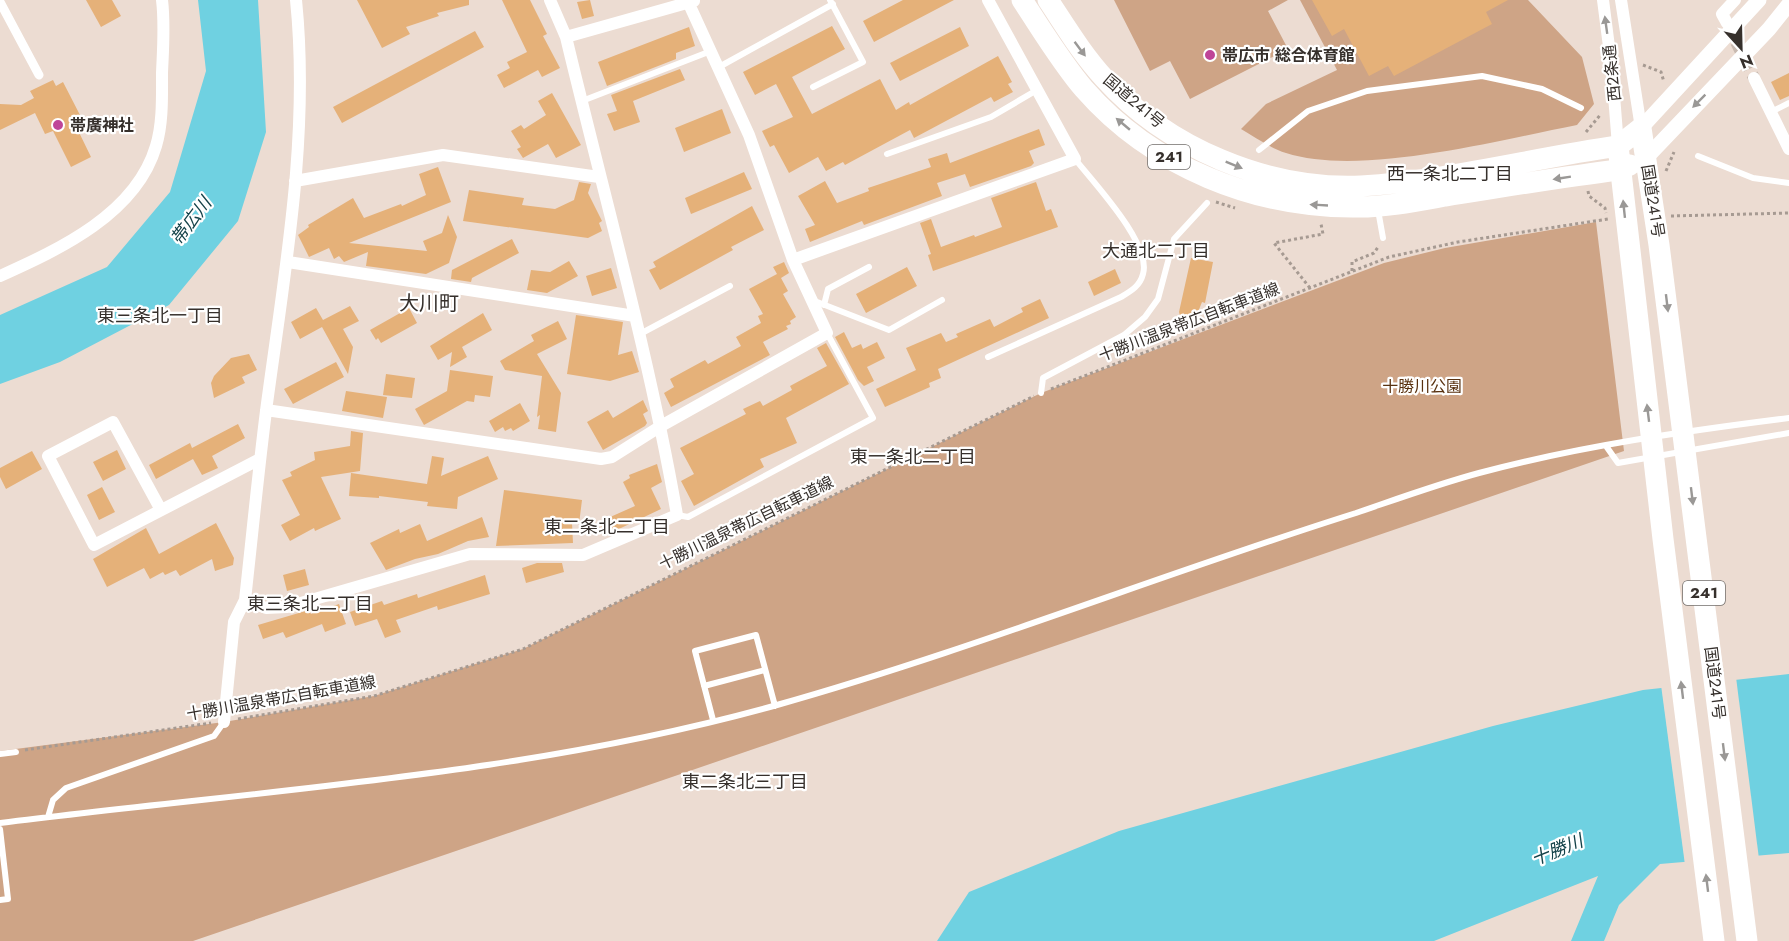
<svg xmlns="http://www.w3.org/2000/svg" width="1789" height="941" viewBox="0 0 1789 941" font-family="Jost,'Noto Sans JP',sans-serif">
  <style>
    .green { fill: #cea486 }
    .water { fill: #6fd1e1 }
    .pier { fill: #ecdcd2 }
    .building { fill: #e5b179 }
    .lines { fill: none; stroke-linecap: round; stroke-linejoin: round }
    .minor-tunnel { stroke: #c8bab1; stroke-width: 12; stroke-dasharray: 12 6; stroke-linecap: butt }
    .path { stroke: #a69a92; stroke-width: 3; stroke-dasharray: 3 3; stroke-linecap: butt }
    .service { stroke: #fff; stroke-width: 6 }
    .pedestrian { stroke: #fff; stroke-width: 9 }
    .minor { stroke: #fff; stroke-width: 12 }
    .tertiary { stroke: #fff; stroke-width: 15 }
    .trunk { stroke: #fff; stroke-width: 21 }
    .oneway { fill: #9a9896 }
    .poi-dot { fill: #bf4598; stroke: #fff; stroke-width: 2 }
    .labels { text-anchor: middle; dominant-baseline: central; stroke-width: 4.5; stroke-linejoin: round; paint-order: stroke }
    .shield { fill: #fff; stroke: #726e6b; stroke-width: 1.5 }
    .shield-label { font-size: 15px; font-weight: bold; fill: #36302c }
    .poi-label { font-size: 16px; font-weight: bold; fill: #36302c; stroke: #fff; text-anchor: start }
    .street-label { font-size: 16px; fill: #36302c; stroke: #fff }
    .park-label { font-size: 16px; fill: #59310f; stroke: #fff }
    .neighbourhood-label { font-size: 18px; fill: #36302c; stroke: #fff }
    .water-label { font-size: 18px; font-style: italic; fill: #144249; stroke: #fff }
    .quarter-label { font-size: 20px; fill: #36302c; stroke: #fff }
  </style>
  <rect width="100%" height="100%" fill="#ecdcd2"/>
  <path class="green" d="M1114,0H1288L1268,11L1288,49L1190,99L1170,61L1150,71Z
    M1300,0H1528L1582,57L1594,104L1577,125C1499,140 1360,177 1286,153C1270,148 1255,137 1241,129L1266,104L1337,70Z
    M1596,222L1624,451L193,941H0V751L224,722L374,696L523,649L1041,393L1384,263L1445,248Z"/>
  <path class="water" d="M198,0H258L266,132L238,221L169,305L60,362L0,384V315L107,267L170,192L206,71Z
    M1789,674V853L1660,864L1619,905L1604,941H1571L1598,876L1434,941H937L969,892L1119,831L1493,726L1643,690Z"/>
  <path class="pier" d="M1736,677L1759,859L1685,865L1661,685Z"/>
  <path class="building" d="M86,0H112L121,16L101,27Z
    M357,0H469V5L437,13L439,16L406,27L410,34L382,48Z
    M502,0H530L547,34L543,36L560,68L542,77L538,70L504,88L497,75L510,68L507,62L527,52Z
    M590,0L594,16L582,19L577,2Z
    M903,0H954L874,42L863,21Z
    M1312,0H1508L1486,12L1492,24L1394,76L1388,66L1369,76L1344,29L1332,36Z
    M832,26L845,49L792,77L812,114L880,79L896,110L909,102L910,105L998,56L1012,82L1008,84L1013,92L994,102L991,97L914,138L910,130L845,165L843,162L826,171L818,157L789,173L774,145L770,147L762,131L793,117L776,84L755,95L743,72Z
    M689,27L695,46L676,53V59L607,86L598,62Z
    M960,27L969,46L900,81L890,63Z
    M475,31L484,47L342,123L333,107Z
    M680,69L685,80L633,101L640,122L614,131L607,114L617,111L611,95Z
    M1789,73V96L1780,100L1771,82Z
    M53,80L56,86L63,82L81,117L73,120L91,157L71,167L53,131L45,134L35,113L0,130V104L21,105L34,98L30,91Z
    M552,93L581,145L556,158L548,144L523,158L517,149L521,147L511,131L521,125L524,129L546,115L538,101Z
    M722,109L731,133L684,152L675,128Z
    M1039,129L1045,145L1029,151L1034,163L1031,166L970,187L965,174L937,183L942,196L864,225L862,221L810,242L805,229L815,225L798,196L825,181L837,203L869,191L868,188L931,167L928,159L947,153L950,163Z
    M438,167L451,202L349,243L427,251L423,241L442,233L448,215L457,237L449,263L426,274L366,266L368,252L344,262L339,256L334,259L329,248L309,257L298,235L309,227L308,225L353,198L364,218L401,204L402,206L426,195L419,174Z
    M744,172L752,189L691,214L685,198Z
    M579,182L591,184L588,193L602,221L599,223L602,231L588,238L463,221L469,190L524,198L522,205L555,209L574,200Z
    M1036,182L1046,211L1051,209L1058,227L933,271L928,255L931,254L920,223L931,219L941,247L974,235L975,237L1002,227L991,198Z
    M752,206L764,230L731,247L733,250L660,290L649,270L656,267L653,262Z
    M512,239L519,253L472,278L471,282L451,279L452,270Z
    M1191,258L1213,262L1205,303L1202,302L1196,317L1188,321L1180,316L1179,312Z
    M569,261L578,276L547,293L527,290L531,270L550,272Z
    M784,262L789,273L781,278L788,291L783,294L796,317L790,321L791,324L786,326L788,329L763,342L770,355L671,407L664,393L674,387L670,379L705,360L708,364L741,346L736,337L761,323L758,316L763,314L749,289L777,274L773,267Z
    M907,267L917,286L866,313L856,294Z
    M611,268L617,288L592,296L586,276Z
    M1115,269L1121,283L1094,296L1088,282Z
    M1040,299L1049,318L938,369L941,378L929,383L930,387L885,407L876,389L916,370L906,348L941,333L946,342L958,337L956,334L990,319L994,327L1023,312L1021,308Z
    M350,306L359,321L343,329L353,347L348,374L322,327L300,339L291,322L316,308L323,320Z
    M409,308L417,323L381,343L378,338L376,340L370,330Z
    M483,313L492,330L462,347L467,357L450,367L452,352L438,360L430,346Z
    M576,315L623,322L618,355L632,351L639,372L610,381L567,374Z
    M558,321L567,339L537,354L561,393L556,432L538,429L540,415L537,417L542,376L505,370L500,361L534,341L531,335Z
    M844,332L852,348L861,344L863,349L877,342L885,358L867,367L874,381L864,386L858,380L835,337Z
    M826,343L849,384L786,418L797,443L760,459L764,467L694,506L681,481L694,474L680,448L746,414L743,409L760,401L763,406L792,390L790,386L827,366L817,348Z
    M249,354L257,370L242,377L245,383L214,398L211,383L214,376L231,358Z
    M336,362L344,377L293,404L284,389Z
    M450,370L493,376L490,397L475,395L474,402L467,401L424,425L415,409L447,391Z
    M386,374L415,378L412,398L383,395Z
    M346,391L387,397L383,418L342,411Z
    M643,400L648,411L643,414L647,423L645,426L603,450L587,422L608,410L613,418Z
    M520,403L530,421L513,431L511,428L505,431L503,427L495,432L489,421Z
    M238,424L245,438L212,456L218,468L202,475L193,459L156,479L149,465L190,443L192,448Z
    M351,431L363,433L360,471L321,477L341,519L315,531L314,528L290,541L281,525L300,515L282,480L292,476L290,472L315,460L314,452L350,446Z
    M117,450L126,469L103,481L93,462Z
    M32,451L42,469L6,489L0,477V468Z
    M432,456L444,458L441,476L488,456L498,479L458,497L457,509L427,506L428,502L379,496V498L349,496L351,473L427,484Z
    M657,464L662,482L651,488L661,509L621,528L604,534L599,522L635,506L623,482L630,478L629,475Z
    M102,487L115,512L99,520L87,495Z
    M504,490L582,500L579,524L572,523L573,543L496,546Z
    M482,517L489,537L468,541L438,554L415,559L386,570L370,543L399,529L400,533L420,524L427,541Z
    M216,523L234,558L233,565L215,571L212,559L180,576L176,570L165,575L163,572L150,579L144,568L107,587L93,559L146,528L159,554Z
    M537,563H562L564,572L526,583L522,568Z
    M305,569L309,585L287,591L283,575Z
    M485,575L490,594L438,610L437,606L396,620L401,632L385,638L377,619L355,626L350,612L382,601L384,605L417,594L418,598Z
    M339,604L346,624L325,632L322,624L286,638L283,632L263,639L258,625L309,610L311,614Z"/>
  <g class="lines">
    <path class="minor-tunnel" d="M1728,26L1754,78"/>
    <path class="path" d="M1643,65L1661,72L1664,82
      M1586,132L1601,114
      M1666,171L1674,152
      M1588,191L1589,196L1605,208L1606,213
      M1216,202L1235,208
      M1671,216L1789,213
      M1352,271V262L1374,253L1378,247
      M1310,288L1274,243L1323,234L1321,224
      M1051,389L1389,257L1458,242L1608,219
      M238,719L374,696L523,649L1034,396
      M25,750L211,723"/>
    <path class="service" d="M719,67L833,4
      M813,87L863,62L830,0
      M582,101L711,51
      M1771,112L1789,103
      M1259,150L1308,111L1367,91L1482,76L1542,89L1581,108
      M887,154L991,117L1037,90
      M1698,156L1753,178L1789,183
      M1378,210L1383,238
      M812,300L889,330L942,300
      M824,305L828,289L869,267
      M640,334L730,286
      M988,357L1121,297C1131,291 1140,286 1143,274C1152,244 1093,182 1075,159
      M1041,393L1043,378L1124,335L1145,317L1158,299L1174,239L1207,203
      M1606,446L1618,463L1789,433
      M677,515L688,517L873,418L827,333
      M704,686L765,670
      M713,720L695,651L756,635L775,706
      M0,754L16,752
      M48,817L53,800L66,788L214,736L224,722
      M0,823C259,790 524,776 777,705C972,650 1162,574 1356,513C1397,499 1438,484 1479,473C1580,446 1685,431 1789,418
      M0,829L8,899L0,900"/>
    <path class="pedestrian" d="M0,2L39,75"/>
    <path class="minor" d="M1603,0L1612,70L1618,146
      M1621,0L1641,128
      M1727,23L1722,14L1735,0
      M566,37L694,1
      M1754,78L1789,149
      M295,181L443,155L599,177
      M793,260L1075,159L988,0
      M288,262L635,316
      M0,276C60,249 136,214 156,146C163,123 162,96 162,73C163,49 165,24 162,0
      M266,410L601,459L612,457L661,426L827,333L793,260L749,135L689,4
      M161,510L113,422L48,456L94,545L260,459
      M245,600L266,608L287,607L470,554L583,555L677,515C649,354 604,196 566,37L550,0
      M224,722L234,622L245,600C252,537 258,474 266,411C284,275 310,137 296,0"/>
    <path class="tertiary" d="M1641,128L1759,0
      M1646,158L1769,29L1789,4"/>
    <path class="trunk" d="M1022,0C1042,30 1061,62 1084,89C1152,167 1257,209 1359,207C1387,207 1417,201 1445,196C1503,187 1561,177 1619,170L1630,165
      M1048,0C1066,27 1082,54 1104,78C1167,148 1267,190 1361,186C1447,181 1533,158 1618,146L1641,128L1659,245L1747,941
      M1618,146L1663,539L1714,941"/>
  </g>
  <defs><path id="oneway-solid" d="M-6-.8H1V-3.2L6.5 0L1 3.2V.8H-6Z" transform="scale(1.5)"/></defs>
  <g class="oneway">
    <use href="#oneway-solid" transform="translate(1606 25) rotate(-98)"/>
    <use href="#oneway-solid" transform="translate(1080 49) rotate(53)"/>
    <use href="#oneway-solid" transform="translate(1699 101) rotate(135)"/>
    <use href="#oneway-solid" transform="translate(1123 124) rotate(-140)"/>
    <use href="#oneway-solid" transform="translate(1234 165) rotate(22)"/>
    <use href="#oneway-solid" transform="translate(1562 178) rotate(171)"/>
    <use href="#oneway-solid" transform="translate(1319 205) rotate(-177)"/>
    <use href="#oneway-solid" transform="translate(1624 209) rotate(-96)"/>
    <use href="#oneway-solid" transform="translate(1667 303) rotate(83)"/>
    <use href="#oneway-solid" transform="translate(1648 413) rotate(-97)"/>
    <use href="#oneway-solid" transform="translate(1692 496) rotate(83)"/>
    <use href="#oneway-solid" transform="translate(1682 690) rotate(-97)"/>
    <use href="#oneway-solid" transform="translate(1724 752) rotate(83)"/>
    <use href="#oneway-solid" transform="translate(1707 883) rotate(-97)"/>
  </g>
  <g class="poi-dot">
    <circle cx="1210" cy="55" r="6"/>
    <circle cx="58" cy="125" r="6"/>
  </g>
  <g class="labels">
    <g class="shield">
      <rect x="1148" y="145" width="42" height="24" rx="4.5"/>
      <rect x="1683" y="581" width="42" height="24" rx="4.5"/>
    </g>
    <g class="shield-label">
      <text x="1169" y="157">241</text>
      <text x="1704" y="593">241</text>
    </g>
    <g class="poi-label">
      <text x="1222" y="55">帯広市 総合体育館</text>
      <text x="70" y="125">帯廣神社</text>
    </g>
    <g class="street-label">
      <text transform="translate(1612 73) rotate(-96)">西2条通</text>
      <text transform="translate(1134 101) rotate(40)">国道241号</text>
      <text transform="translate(1653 201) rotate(81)">国道241号</text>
      <text transform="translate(1189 322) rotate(-21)">十勝川温泉帯広自転車道線</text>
      <text transform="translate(746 523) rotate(-26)">十勝川温泉帯広自転車道線</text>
      <text transform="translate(1715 683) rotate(83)">国道241号</text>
      <text transform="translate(281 698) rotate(-10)">十勝川温泉帯広自転車道線</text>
    </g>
    <g class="park-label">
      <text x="1422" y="386">十勝川公園</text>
    </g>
    <g class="neighbourhood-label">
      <text x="1450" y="174">西一条北二丁目</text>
      <text x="1156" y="251">大通北二丁目</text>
      <text x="160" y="316">東三条北一丁目</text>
      <text x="913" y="457">東一条北二丁目</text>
      <text x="607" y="527">東二条北二丁目</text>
      <text x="310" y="604">東三条北二丁目</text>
      <text x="745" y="782">東二条北三丁目</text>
    </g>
    <g class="water-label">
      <text transform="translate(191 221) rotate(-53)">帯広川</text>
      <text transform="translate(1557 850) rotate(-22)">十勝川</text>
    </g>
    <g class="quarter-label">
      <text x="429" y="303">大川町</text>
    </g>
  </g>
  <g transform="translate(1741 48) rotate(158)" stroke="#ffffff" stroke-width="4.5" paint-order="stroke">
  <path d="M0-4.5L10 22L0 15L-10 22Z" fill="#36302c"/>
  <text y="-9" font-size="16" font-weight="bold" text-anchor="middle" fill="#36302c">N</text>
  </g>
</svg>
